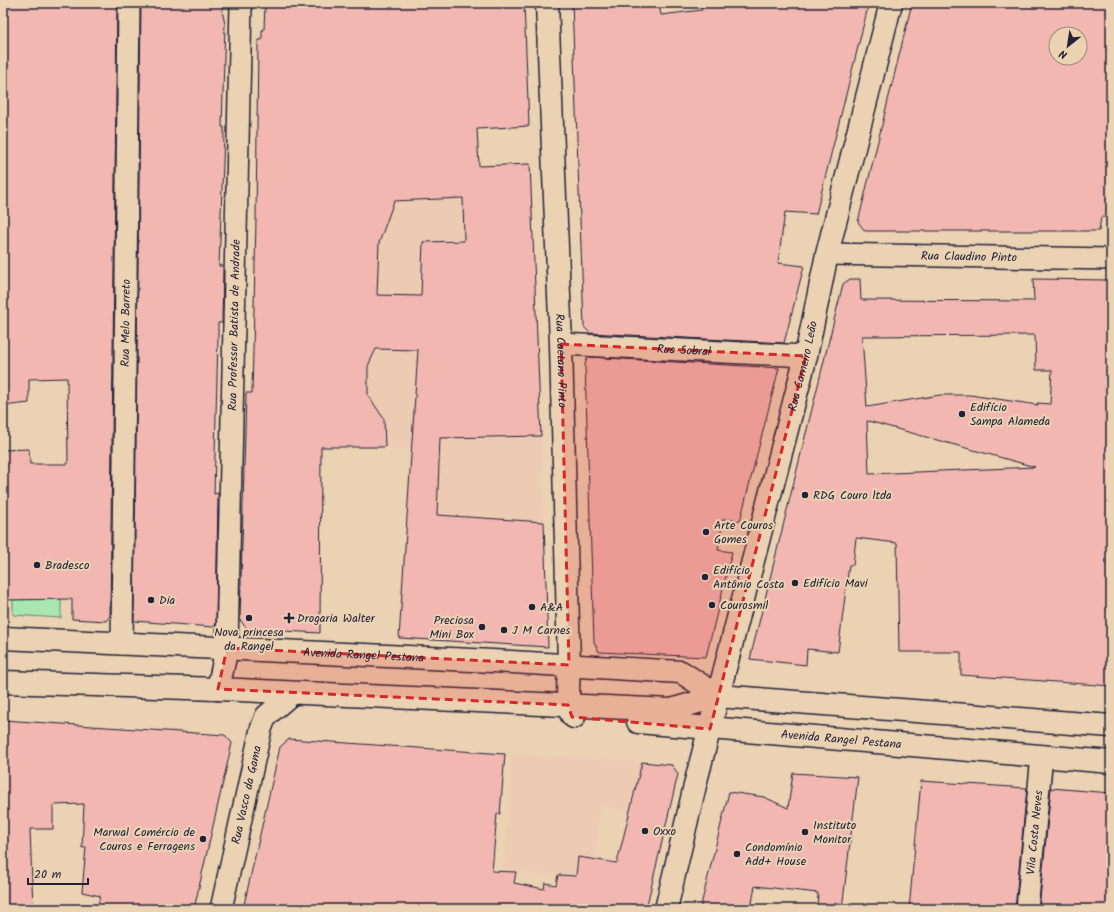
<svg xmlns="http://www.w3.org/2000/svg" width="1114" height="912" viewBox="0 0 1114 912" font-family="Kalam,sans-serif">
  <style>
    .built { fill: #edcab2 }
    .green { fill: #a8e8b0; stroke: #658576 }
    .building { fill: #f2b7b0; stroke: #22223b; fill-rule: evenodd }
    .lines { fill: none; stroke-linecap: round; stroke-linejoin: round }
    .minor-casing { stroke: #22223b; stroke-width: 24 }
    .tertiary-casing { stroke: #22223b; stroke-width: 25 }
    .primary-casing { stroke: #22223b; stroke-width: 25 }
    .minor { stroke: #ebd2b3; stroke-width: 21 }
    .tertiary { stroke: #ebd2b3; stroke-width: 22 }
    .primary { stroke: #ebd2b3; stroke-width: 22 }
    .marked { fill: #d62828; fill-opacity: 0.2; stroke: #d62828; stroke-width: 3; stroke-dasharray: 8 5; stroke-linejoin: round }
    .poi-dot { fill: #22223b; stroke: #ebd2b3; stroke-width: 1.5 }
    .labels { text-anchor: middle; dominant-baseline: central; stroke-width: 4; stroke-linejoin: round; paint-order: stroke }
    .street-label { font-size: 12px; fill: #22223b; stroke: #ebd2b3 }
    .poi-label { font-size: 12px; fill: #22223b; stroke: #ebd2b3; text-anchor: start }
  </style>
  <rect width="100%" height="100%" fill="#ebd2b3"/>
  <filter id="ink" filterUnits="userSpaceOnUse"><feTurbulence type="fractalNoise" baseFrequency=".025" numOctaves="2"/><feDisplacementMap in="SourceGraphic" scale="8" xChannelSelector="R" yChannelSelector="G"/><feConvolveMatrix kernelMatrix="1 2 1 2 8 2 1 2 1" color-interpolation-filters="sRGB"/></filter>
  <g filter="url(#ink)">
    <path class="built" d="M532,194L544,535L407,525L408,449L329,447L325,257L394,201Z
      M512,754L642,762L629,809L600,807L595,860L578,857L575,876L504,871Z"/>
    <path class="green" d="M61,599V618L13,615V600Z"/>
    <path class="building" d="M3,3H117L110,616L106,621L72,619V599L3,600V450L29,449L30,464H68L67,378L29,379V403L3,406Z
      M141,3H223L222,11L225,24L222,127H224V136L219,266H223L222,323H218V338L214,494L218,493L216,624L213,627L134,621Z
      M265,3L321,6V3H524L529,126L477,129L479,166L530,164L541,436L440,438L437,515L544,522L548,647L399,638L418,350L376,349L368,366V395L384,419L385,447H321L320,633L247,629L240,620L246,393H252L256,220L258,40H262V30H264ZM463,198L464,241L423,242L421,296L377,295L379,243L394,201Z
      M572,3H633V6L659,5L661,15L702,10L701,3H850L868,7L816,214L785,212L778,263L804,266L784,343L590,333L584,327Z
      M912,3L971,7V3H1111V208L1110,217H1101L1099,231H865L858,222ZM1056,34H1080V58H1056Z
      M850,279H860L861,300L1034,301L1033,279L1111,280V686L961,675V652H899L897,543L856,538L853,565H849L838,652L807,649L806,665L750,659L843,284ZM1035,335L1036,370H1052L1050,404L1037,403L1038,405L970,395H940L867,407L862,336ZM867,421H868L1035,467L869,474Z
      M588,357L779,368L740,521L723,519L718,550L732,552L706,657L599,652L594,642L585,364Z
      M3,720L225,735L232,743L194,909H97L100,896L82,892L86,847L82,848L84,804L53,805V829H30L33,909H3Z
      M289,739L505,754L500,814H497L492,871L516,872L514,883L544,889L545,883L556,885L558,875L576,876L578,857L617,863L642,762L672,765L678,774L646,909H243L280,747Z
      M793,773L858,777L842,909H817L818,893L755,886L751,909H700L729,792L764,797L788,808Z
      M921,781L1027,788L1015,909L953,907V909H909Z
      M1051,788L1111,793V908L1062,905L1061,909H1039Z"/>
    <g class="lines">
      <g class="minor-casing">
        <g id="minor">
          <path id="s1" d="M827,254L1111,259"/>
          <path id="s2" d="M561,344L806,356"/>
          <path id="s3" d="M122,644L129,3"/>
          <path id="s4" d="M227,648L241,3"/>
          <path id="s5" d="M221,909L261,729L266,716L293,693"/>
          <path id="s6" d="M1027,909L1042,756"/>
        </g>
      </g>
      <g class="tertiary-casing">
        <g id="tertiary">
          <path id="s7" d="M547,3L561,344L569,665"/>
          <path id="s8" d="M666,909L697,777L806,356L827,254L891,3"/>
        </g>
      </g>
      <g class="primary-casing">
        <g id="primary">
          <path id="s9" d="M3,638L493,661L681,672L718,696"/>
          <path d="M569,665C569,676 565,713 574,717"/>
          <path d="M3,682L218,689L671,710L718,696L1111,726"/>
          <path d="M218,689L227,648"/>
          <path id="s10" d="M638,722L1111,762"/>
        </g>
      </g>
      <use href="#minor" class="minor"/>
      <use href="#tertiary" class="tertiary"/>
      <use href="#primary" class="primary"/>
    </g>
  </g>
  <path class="marked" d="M561,344L806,356L710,729L572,717L568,705L218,689L227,648L569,665Z"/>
  <g class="poi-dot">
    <circle cx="962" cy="414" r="4"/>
    <circle cx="805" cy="495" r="4"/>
    <circle cx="706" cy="532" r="4"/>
    <circle cx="37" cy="565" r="4"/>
    <circle cx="705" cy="577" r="4"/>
    <circle cx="795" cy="583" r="4"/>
    <circle cx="151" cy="600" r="4"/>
    <circle cx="712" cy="605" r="4"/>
    <circle cx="532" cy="607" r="4"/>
    <circle cx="249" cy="618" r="4"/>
    <path d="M287 612h4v4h4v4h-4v4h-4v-4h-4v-4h4z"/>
    <circle cx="482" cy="627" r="4"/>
    <circle cx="504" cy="630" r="4"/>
    <circle cx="645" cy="831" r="4"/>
    <circle cx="805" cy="832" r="4"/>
    <circle cx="203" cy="839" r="4"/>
    <circle cx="737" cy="854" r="4"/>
  </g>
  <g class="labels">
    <g class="street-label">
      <text stroke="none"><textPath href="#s1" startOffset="142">Rua Claudino Pinto</textPath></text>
      <text stroke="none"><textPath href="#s3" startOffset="321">Rua Melo Barreto</textPath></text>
      <text stroke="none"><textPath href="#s4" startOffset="323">Rua Professor Batista de Andrade</textPath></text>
      <text stroke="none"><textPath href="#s2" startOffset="123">Rua Sobral</textPath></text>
      <text stroke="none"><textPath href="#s7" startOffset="358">Rua Caetano Pinto</textPath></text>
      <text stroke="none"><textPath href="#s8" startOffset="560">Rua Carneiro Leão</textPath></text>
      <text stroke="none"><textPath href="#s9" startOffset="361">Avenida Rangel Pestana</textPath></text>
      <text stroke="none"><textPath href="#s10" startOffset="204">Avenida Rangel Pestana</textPath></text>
      <text stroke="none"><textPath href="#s5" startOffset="117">Rua Vasco da Gama</textPath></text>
      <text stroke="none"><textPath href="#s6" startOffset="77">Vila Costa Neves</textPath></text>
    </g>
    <g class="poi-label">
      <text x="970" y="407">Edifício<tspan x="970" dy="14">Sampa Alameda</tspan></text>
      <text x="813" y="495">RDG Couro ltda</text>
      <text x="714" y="525">Arte Couros<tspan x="714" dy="14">Gomes</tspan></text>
      <text x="45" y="565">Bradesco</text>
      <text x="713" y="570">Edifício<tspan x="713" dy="14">Antônio Costa</tspan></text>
      <text x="803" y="583">Edifício Mavi</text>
      <text x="159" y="600">Dia</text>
      <text x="720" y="605">Courosmil</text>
      <text x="540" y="607">A&amp;A</text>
      <text x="297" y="618">Drogaria Walter</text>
      <text x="474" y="620" text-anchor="end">Preciosa<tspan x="474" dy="14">Mini Box</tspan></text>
      <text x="512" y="630">J M Carnes</text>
      <text x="249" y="632" text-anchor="middle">Nova princesa<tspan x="249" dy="14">da Rangel</tspan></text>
      <text x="813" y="825">Instituto<tspan x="813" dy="14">Monitor</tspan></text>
      <text x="653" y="831">Oxxo</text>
      <text x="195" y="832" text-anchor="end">Marwal Comércio de<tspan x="195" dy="14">Couros e Ferragens</tspan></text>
      <text x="745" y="847">Condomínio<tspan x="745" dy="14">Add+ House</tspan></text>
    </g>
  </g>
  <rect width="1114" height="912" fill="none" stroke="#ebd2b3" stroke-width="16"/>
  <rect x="8" y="8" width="1098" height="896" fill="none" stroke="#22223b" stroke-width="1.5" filter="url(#ink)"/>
  <g transform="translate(1068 46) rotate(210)"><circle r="19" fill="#ebd2b3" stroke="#9b8c83"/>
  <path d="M0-3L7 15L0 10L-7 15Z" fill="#22223b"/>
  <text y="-6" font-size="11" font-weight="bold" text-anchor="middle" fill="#22223b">N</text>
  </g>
  <path d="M28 878v6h60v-6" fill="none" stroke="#22223b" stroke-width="2"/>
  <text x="34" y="878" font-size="12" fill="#22223b" stroke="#ebd2b3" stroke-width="3" paint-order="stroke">20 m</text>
</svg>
